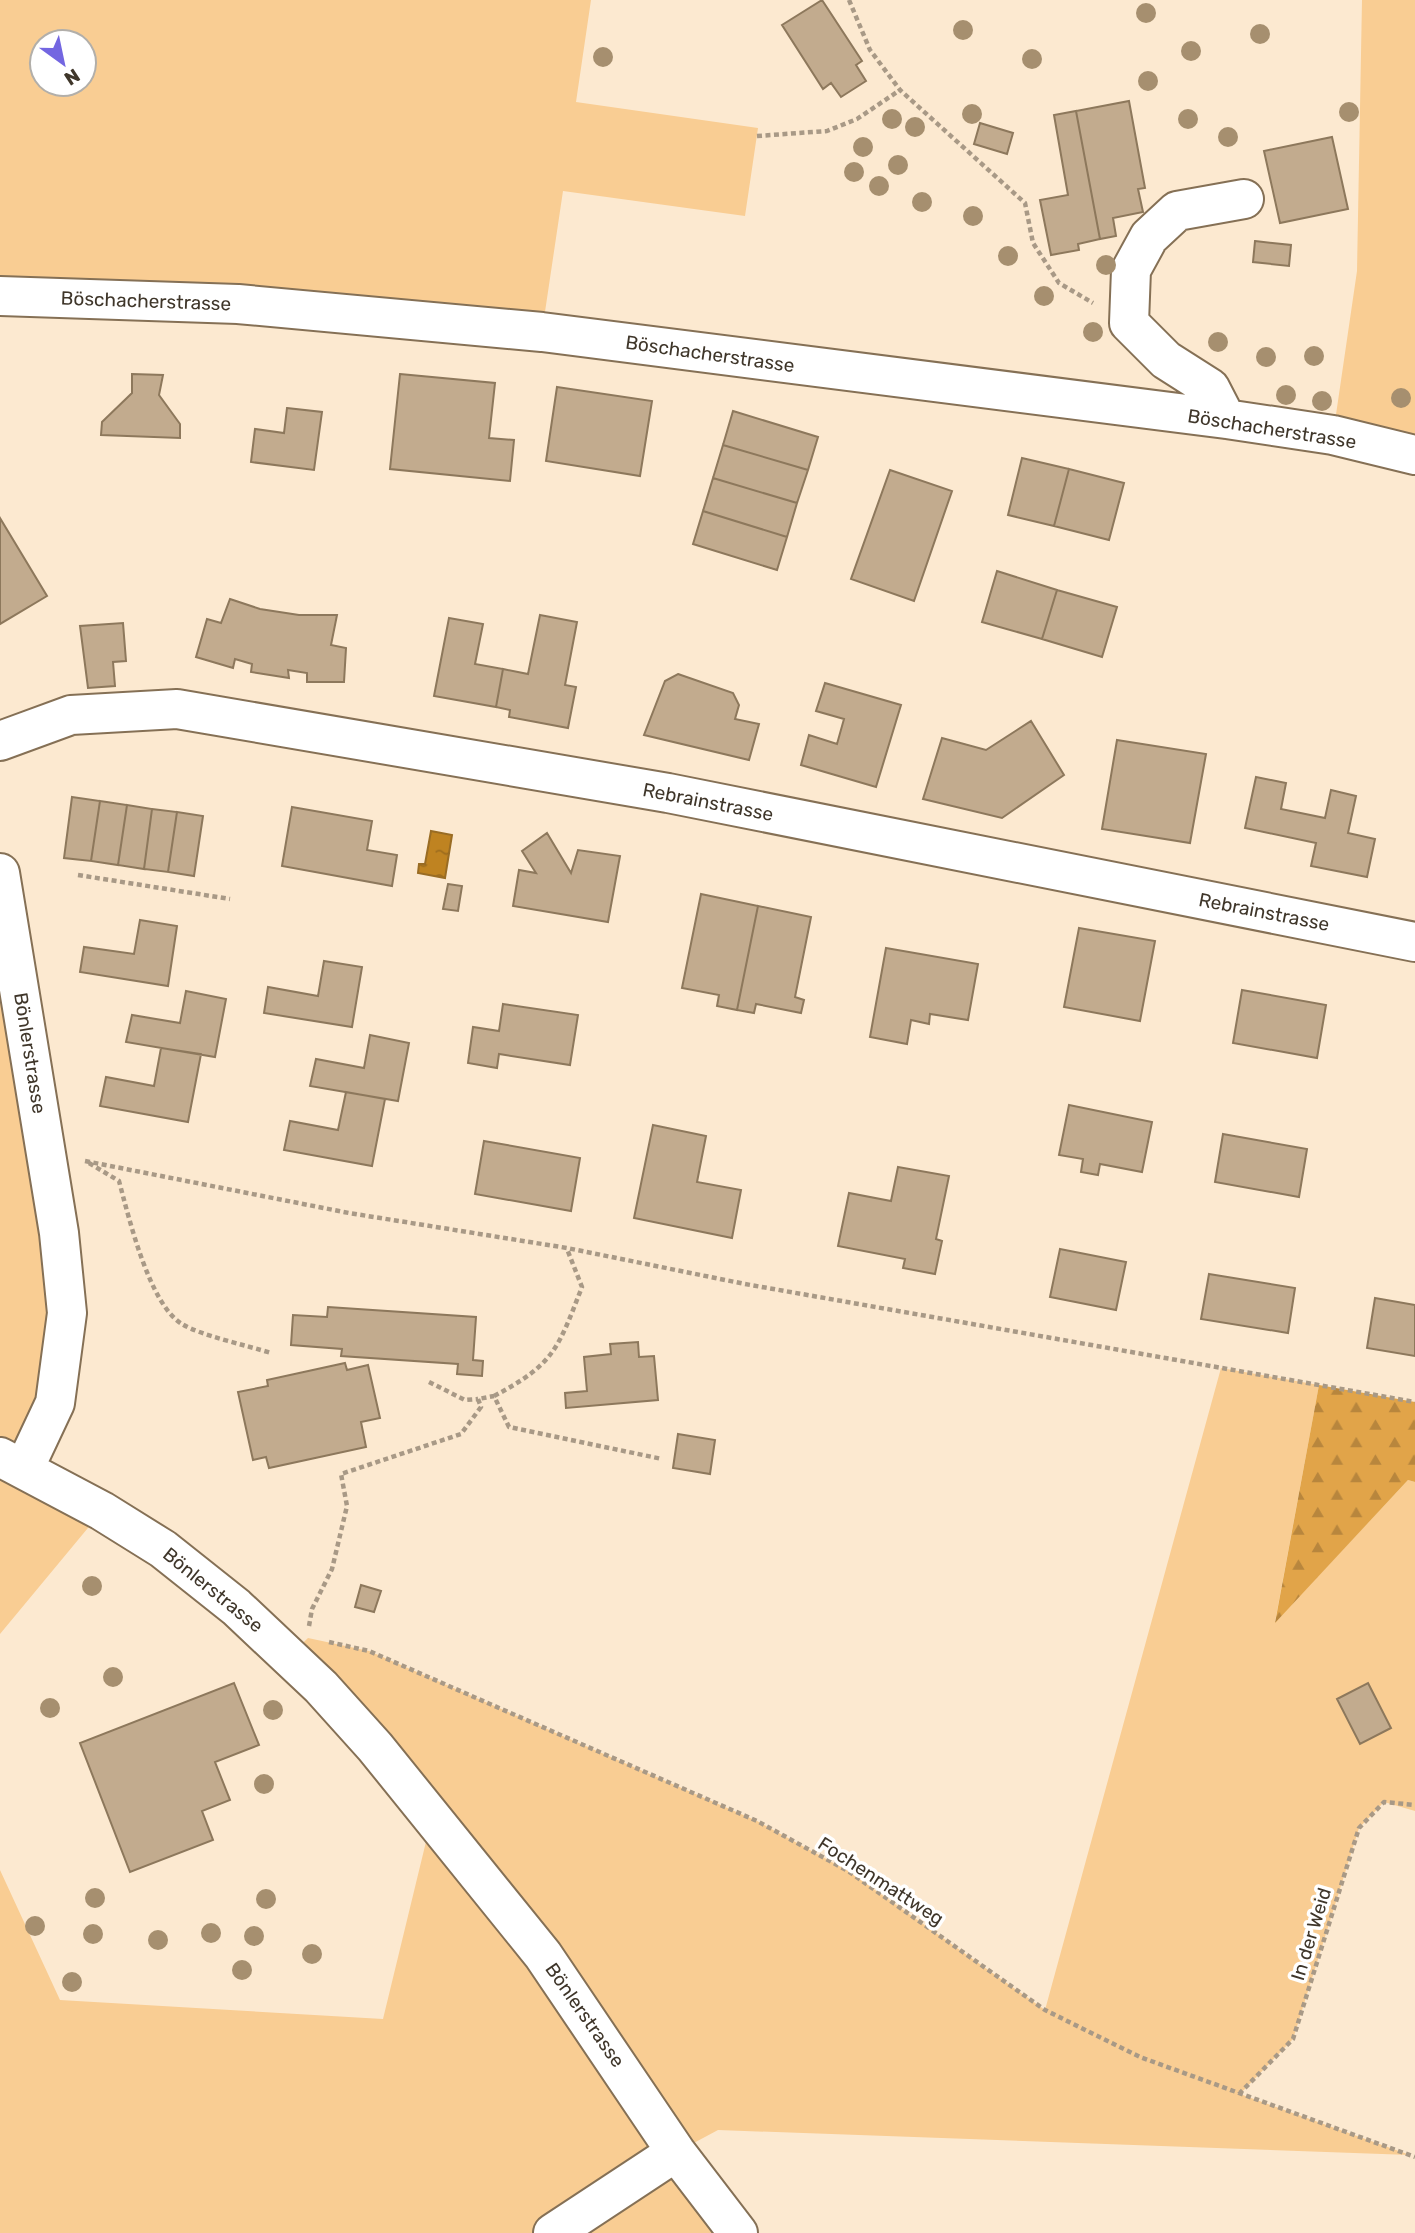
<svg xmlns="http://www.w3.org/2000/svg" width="1415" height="2233" viewBox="0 0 1415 2233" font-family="Rubik,sans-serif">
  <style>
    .green { fill: #f9cd93; fill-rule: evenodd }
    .forest { fill: url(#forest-firs) }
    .water { fill: url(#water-ripples); stroke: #996c24; stroke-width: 2 }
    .building { fill: #c2ab8e; stroke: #8d785c; stroke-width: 2 }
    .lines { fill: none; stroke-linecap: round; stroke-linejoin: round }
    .minor-casing { stroke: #857055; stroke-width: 42 }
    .path { stroke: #a89986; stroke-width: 4.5; stroke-dasharray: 5 3.5; stroke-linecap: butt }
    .minor { stroke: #fff; stroke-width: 38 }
    .tree { fill: #a68f6f }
    .labels { text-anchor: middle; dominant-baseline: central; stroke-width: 7; stroke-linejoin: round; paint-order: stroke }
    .street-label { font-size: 19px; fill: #3f362a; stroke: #fff }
  </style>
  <defs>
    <pattern id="forest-firs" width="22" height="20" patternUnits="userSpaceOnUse" patternTransform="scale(1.75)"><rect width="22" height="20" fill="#e1a449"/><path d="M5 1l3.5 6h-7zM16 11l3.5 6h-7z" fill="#b8863d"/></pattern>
    <pattern id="water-ripples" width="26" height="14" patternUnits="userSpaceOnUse" patternTransform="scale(1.75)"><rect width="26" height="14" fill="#bf8321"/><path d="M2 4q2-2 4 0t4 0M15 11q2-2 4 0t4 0" fill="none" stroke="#9d6c1d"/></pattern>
  </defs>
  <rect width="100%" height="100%" fill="#fce9d0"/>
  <path class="green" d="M0,0H591L576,102L758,128L745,216L563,191L542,332L0,296ZM42,42H84V84H42Z
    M1362,0H1415V455L1333,435L1357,271Z
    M0,873L67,1313L24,1468L102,1511L0,1634Z
    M1221,1368L1319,1385L1275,1622L1408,1480L1415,1482V1811L1384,1802L1359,1828L1293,2039L1240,2094L1410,2155L718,2130L677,2152L738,2233H0V1870L60,2000L383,2019L432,1817L290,1655L308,1638L369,1651L757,1821L848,1871L1045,2010Z"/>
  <path class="forest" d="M1319,1385L1415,1402V1482L1408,1480L1275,1623Z"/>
  <path class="water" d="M431,831L452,835L445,878L418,873L419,864H425Z"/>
  <path class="building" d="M822,0L862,61L856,65L866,81L841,97L831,83L823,89L782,25Z
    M1129,101L1145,188L1138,189L1143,212L1113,218L1116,236L1100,239L1076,111Z
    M1076,111L1100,239L1078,244L1079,250L1051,255L1040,200L1068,195L1054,115Z
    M980,123L1013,133L1007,154L974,144Z
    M1332,137L1348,209L1280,223L1264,151Z
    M1255,241L1291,245L1289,266L1253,262Z
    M132,374L163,375L159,395L180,424V438L101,435L102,422L132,393Z
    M400,374L495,383L489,438L514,440L510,481L390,469Z
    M557,387L652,401L640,476L546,461Z
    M287,408L322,412L314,470L251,462L255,429L284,433Z
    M733,411L818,437L808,470L723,445Z
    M723,445L808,470L797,503L713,478Z
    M1022,458L1069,469L1054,526L1008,515Z
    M1069,469L1124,483L1109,540L1054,526Z
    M890,470L952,491L914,601L851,579Z
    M713,478L797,503L787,537L703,511Z
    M703,511L787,537L777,570L693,544Z
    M0,518L47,596L0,624Z
    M997,571L1057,590L1042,639L982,622Z
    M1057,590L1117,607L1102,657L1042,639Z
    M230,599L260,609L299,615H337L331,645L346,648L344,682H307V673L288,670L289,678L251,672L252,664L235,659L233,668L196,657L207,619L221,623Z
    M540,615L577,622L565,685L576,687L568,728L509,717L510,710L496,707L503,669L528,674Z
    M449,618L483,624L475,664L503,669L496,707L434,696Z
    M123,623L126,661L113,662L115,686L88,688L80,626Z
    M678,674L733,693L739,705L735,719L759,724L749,760L644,735L665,681Z
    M825,683L901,705L876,787L801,765L809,735L837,744L844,719L816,711Z
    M1031,721L1064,775L1002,818L923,799L942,738L986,750Z
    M1117,740L1206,754L1190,843L1102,829Z
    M1256,777L1286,783L1281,809L1325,818L1331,790L1356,796L1348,833L1375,839L1367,877L1311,866L1316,843L1245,828Z
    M72,797L100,801L91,861L64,858Z
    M100,801L127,805L118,865L91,861Z
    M127,805L152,809L144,869L118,865Z
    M292,807L372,821L367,850L397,855L392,886L282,866Z
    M152,809L177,812L168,872L144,869Z
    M177,812L203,816L194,876L168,872Z
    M547,833L571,873L578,850L620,856L608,922L513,906L519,870L536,873L522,851Z
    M448,884L462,886L458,911L443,909Z
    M701,894L758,906L737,1010L717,1006L719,995L682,988Z
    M758,906L811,917L795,997L804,1000L801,1013L756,1004L754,1013L737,1010Z
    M140,920L177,926L168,986L80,972L84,947L134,954Z
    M1079,928L1155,941L1140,1021L1064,1007Z
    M886,948L978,964L968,1020L930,1014L929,1024L911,1020L907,1044L870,1037Z
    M324,961L362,967L352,1027L264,1013L268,987L318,996Z
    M1242,990L1326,1005L1317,1058L1233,1043Z
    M186,991L226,999L215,1057L126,1042L132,1015L180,1023Z
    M503,1004L578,1015L570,1065L499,1054L497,1068L468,1063L473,1027L499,1031Z
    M370,1035L409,1043L398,1101L310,1086L316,1059L364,1068Z
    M161,1048L201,1054L188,1122L100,1106L106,1077L154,1086Z
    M346,1092L385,1099L372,1166L284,1150L290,1121L338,1130Z
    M1069,1105L1152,1122L1142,1172L1100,1164L1098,1175L1081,1172L1083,1159L1059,1155Z
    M653,1125L706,1136L697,1182L741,1190L732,1238L634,1218Z
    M1223,1134L1307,1149L1299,1197L1215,1182Z
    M484,1141L580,1158L571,1211L475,1194Z
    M898,1167L949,1176L936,1239L942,1241L935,1274L903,1268L905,1259L838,1246L849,1193L891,1201Z
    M1060,1249L1126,1262L1116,1310L1050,1297Z
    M1209,1274L1295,1288L1288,1333L1201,1319Z
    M1375,1298L1415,1305V1356L1367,1348Z
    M328,1307L476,1317L473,1360L483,1361L482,1376L457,1374L458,1364L341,1356L342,1349L291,1345L293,1315L327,1317Z
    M638,1342L639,1357L654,1356L658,1400L566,1408L565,1393L587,1391L584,1357L611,1354L610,1344Z
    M345,1363L347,1370L368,1365L380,1418L361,1422L366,1447L269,1468L266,1457L253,1460L238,1392L268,1386L267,1380Z
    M678,1434L715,1440L710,1474L673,1468Z
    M361,1585L381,1591L374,1612L355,1607Z
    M234,1683L259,1745L215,1762L230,1800L202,1811L213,1840L130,1872L80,1743Z
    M1368,1683L1391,1728L1360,1744L1337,1699Z"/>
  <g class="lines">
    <g class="minor-casing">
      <path id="minor" d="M0,296L238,304L542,332L1226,419L1333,435L1415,455
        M1226,419L1210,388L1166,360L1129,323L1131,270L1149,237L1177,211L1244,199
        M0,741L71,715L177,709L668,793L1415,942
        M0,873L59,1233L67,1313L55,1403L24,1469
        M0,1457L102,1511L163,1549L236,1607L321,1687L375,1747L543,1955L676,2152L738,2233
        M553,2233L676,2152"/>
    </g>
    <path class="path" d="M849,0L870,50L900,90L1025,203L1033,243L1059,283L1093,303
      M757,136L827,131L857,119L900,90
      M78,875L230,899
      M85,1161L349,1213L567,1248L745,1284L1415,1402
      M89,1163L119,1181C129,1218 149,1304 182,1324C199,1335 249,1346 271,1353
      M429,1382L465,1400L478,1399
      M494,1396C555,1364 558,1348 582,1287L567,1249
      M309,1626L312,1609L332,1569L347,1506L341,1474L461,1434L481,1407L478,1399L494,1396L509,1427L662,1459
      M329,1642L369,1651L757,1821L848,1871L1045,2010L1140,2057L1415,2157
      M1239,2094L1293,2039L1359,1828L1384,1802L1415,1805"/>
    <use href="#minor" class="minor"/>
  </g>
  <g class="tree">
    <circle cx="1146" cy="13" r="10"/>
    <circle cx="963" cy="30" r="10"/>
    <circle cx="1260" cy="34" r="10"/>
    <circle cx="1191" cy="51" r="10"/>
    <circle cx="603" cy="57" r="10"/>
    <circle cx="1032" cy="59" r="10"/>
    <circle cx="1148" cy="81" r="10"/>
    <circle cx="1349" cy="112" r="10"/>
    <circle cx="972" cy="114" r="10"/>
    <circle cx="892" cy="119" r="10"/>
    <circle cx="1188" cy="119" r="10"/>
    <circle cx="915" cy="127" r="10"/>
    <circle cx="1228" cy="137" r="10"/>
    <circle cx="863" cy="147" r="10"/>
    <circle cx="898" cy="165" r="10"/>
    <circle cx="854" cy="172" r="10"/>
    <circle cx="879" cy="186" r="10"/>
    <circle cx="922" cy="202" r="10"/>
    <circle cx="973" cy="216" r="10"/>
    <circle cx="1008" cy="256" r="10"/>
    <circle cx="1106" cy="265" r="10"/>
    <circle cx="1044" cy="296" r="10"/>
    <circle cx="1093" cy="332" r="10"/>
    <circle cx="1218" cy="342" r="10"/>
    <circle cx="1314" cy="356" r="10"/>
    <circle cx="1266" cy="357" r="10"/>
    <circle cx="1286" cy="395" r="10"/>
    <circle cx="1401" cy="398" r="10"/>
    <circle cx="1322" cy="401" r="10"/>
    <circle cx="92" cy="1586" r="10"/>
    <circle cx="113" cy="1677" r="10"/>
    <circle cx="50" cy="1708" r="10"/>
    <circle cx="273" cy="1710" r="10"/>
    <circle cx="264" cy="1784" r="10"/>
    <circle cx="95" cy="1898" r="10"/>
    <circle cx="266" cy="1899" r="10"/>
    <circle cx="35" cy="1926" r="10"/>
    <circle cx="211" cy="1933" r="10"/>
    <circle cx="93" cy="1934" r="10"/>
    <circle cx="254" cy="1936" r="10"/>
    <circle cx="158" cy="1940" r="10"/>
    <circle cx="312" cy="1954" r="10"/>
    <circle cx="242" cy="1970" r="10"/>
    <circle cx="72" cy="1982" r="10"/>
  </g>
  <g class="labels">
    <g class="street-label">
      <text transform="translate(146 301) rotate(2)">Böschacherstrasse</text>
      <text transform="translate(710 354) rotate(8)">Böschacherstrasse</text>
      <text transform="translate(1272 429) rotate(9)">Böschacherstrasse</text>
      <text transform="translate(708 802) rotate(11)">Rebrainstrasse</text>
      <text transform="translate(1264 912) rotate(11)">Rebrainstrasse</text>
      <text transform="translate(30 1053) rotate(81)">Bönlerstrasse</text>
      <text transform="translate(213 1590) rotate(39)">Bönlerstrasse</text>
      <text transform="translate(881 1881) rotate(33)">Fochenmattweg</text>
      <text transform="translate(1311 1934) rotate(-73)">In der Weid</text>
      <text transform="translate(585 2015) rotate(55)">Bönlerstrasse</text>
    </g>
  </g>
  <g transform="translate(63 63) rotate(147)"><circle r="33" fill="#ffffff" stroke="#b2afaa" stroke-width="2"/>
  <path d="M0-5L12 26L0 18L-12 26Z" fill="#7366e1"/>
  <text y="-10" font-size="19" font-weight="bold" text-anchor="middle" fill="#3f362a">N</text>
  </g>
</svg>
